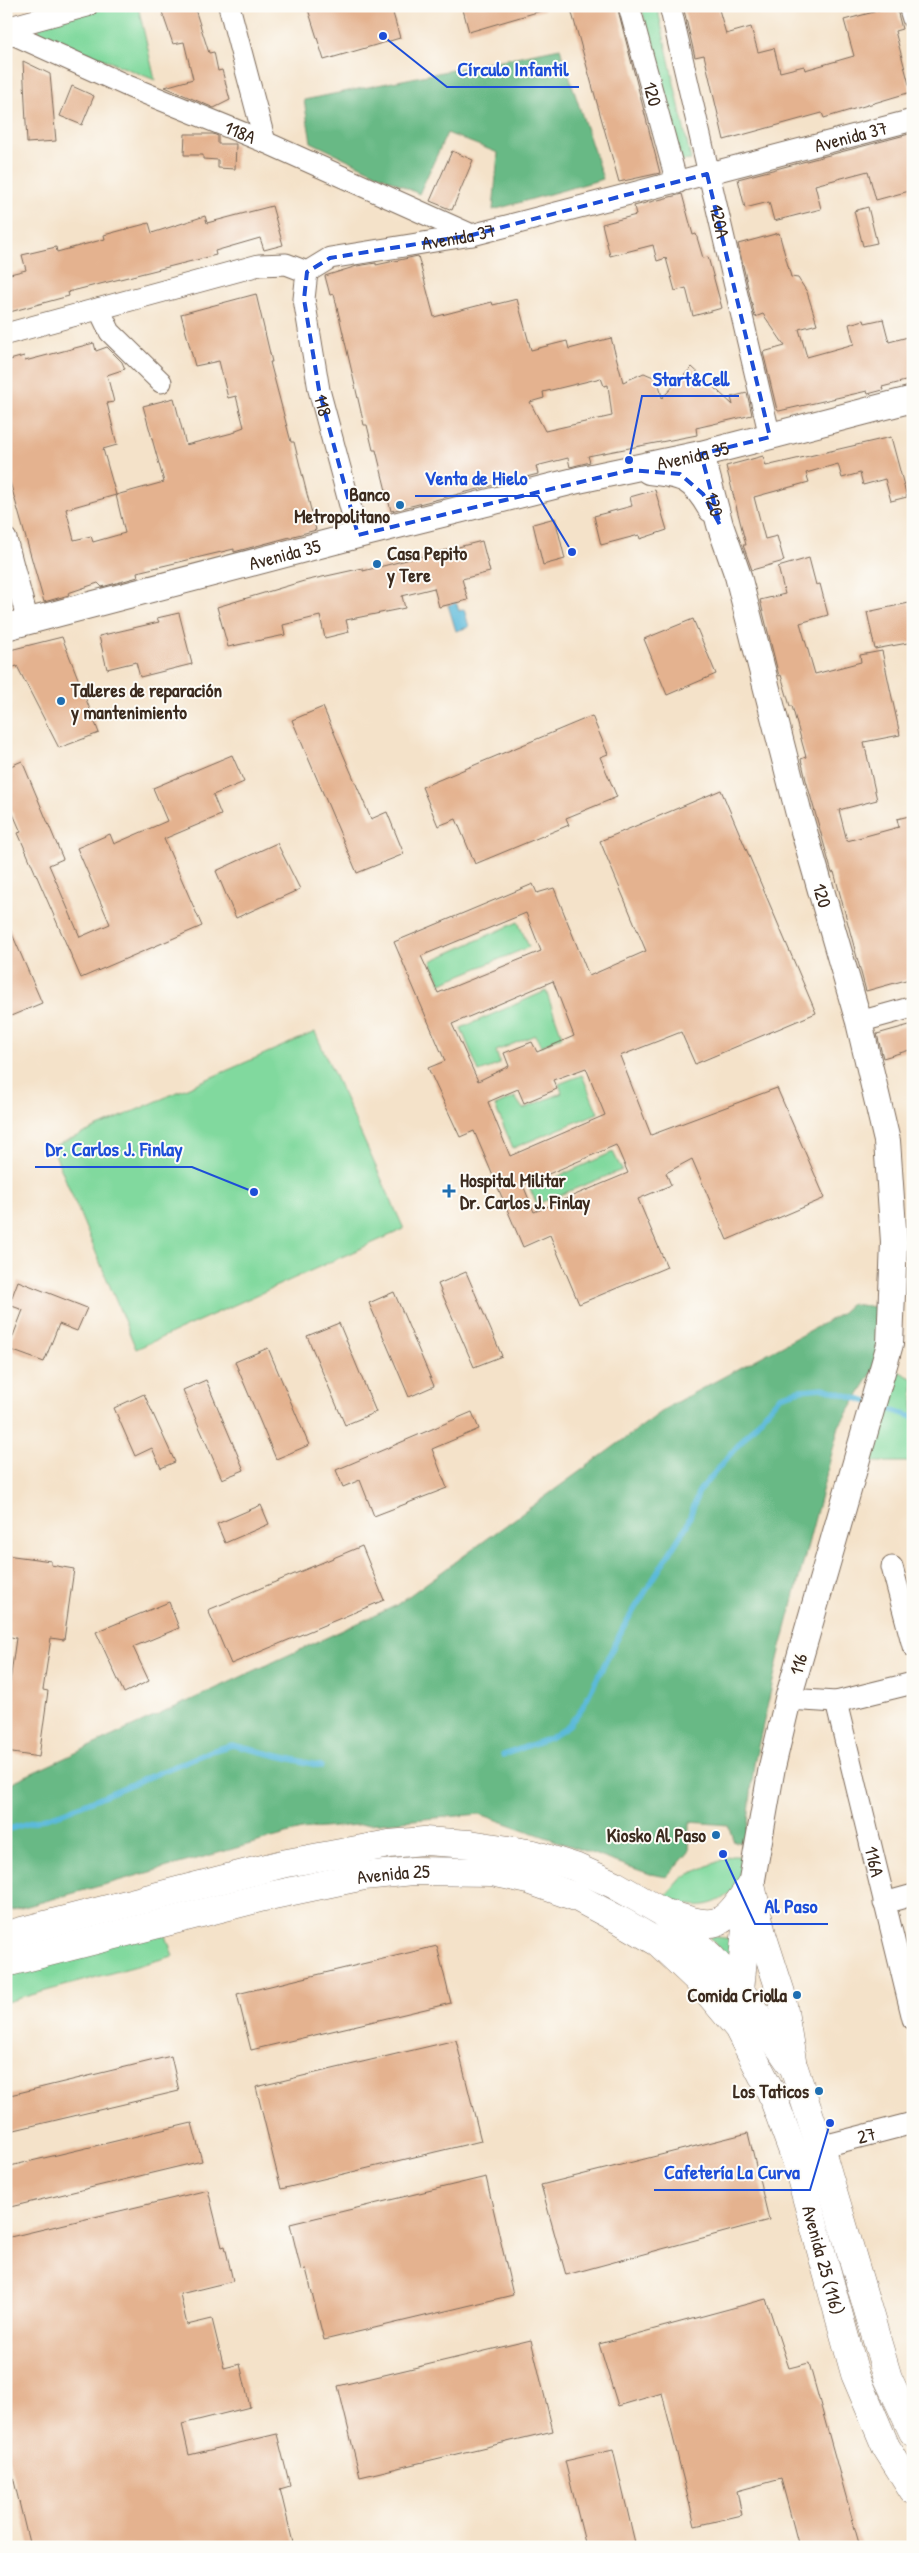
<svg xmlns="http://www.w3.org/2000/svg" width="919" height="2553" viewBox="0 0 919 2553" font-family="'Patrick Hand',sans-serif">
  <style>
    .green { fill: #81d99e; stroke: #5e825e }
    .forest { fill: #68b985; stroke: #527252 }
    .water { fill: #5bbada; stroke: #4b727c }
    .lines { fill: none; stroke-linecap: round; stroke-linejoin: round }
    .stream { stroke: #5bbada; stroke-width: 5.5 }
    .building { fill: #e4b28f; fill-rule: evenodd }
    .minor-casing { stroke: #7c6a5a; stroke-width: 23 }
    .tertiary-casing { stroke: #7c6a5a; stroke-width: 28 }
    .primary-casing { stroke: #7c6a5a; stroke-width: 29 }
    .minor { stroke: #fff; stroke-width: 21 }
    .tertiary { stroke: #fff; stroke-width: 26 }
    .primary { stroke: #fff; stroke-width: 28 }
    .marked { fill: none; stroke: #1d4ed8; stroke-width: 4; stroke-dasharray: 10 6; stroke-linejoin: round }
    .poi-dot { fill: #1f6fb2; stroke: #fdfcf7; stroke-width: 2 }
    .labels { text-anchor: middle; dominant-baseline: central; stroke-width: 4; stroke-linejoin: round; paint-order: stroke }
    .street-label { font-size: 19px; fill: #3b2a1e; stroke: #fdfcf7 }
    .poi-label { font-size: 19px; font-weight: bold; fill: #3b2a1e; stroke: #fdfcf7; text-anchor: end }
    .leader { fill: none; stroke: #1d4ed8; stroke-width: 2 }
    .callout-dot { fill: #1d4ed8; stroke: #fdfcf7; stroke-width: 2 }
    .callout-label { font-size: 20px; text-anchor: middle; font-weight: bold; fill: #1d4ed8; stroke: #fdfcf7; stroke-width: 4; stroke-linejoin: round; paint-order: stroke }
  </style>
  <rect width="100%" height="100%" fill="#fdfcf7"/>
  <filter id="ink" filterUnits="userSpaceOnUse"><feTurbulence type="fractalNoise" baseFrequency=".02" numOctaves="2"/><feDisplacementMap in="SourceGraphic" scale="10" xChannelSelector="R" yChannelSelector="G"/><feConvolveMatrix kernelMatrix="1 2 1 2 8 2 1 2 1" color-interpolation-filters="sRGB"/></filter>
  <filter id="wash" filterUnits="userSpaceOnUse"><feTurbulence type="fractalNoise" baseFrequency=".0096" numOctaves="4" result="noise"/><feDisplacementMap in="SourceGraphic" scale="20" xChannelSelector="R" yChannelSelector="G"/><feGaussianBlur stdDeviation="1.12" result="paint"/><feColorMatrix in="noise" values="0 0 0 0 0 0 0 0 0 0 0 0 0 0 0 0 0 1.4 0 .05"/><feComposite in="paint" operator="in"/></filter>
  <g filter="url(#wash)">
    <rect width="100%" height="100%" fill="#f4e2c9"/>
    <path class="green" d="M110,6H138L155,80L39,33L38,25Z
      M641,6H657L691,160L681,161Z
      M518,922L529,947L441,983L431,961Z
      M546,991L562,1036L541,1046L535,1035L496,1051L500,1064L479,1072L461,1028Z
      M315,1032L404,1229L136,1349L52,1147Z
      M582,1075L598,1113L513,1148L495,1106L515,1097L523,1109L562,1093L559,1084Z
      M613,1152L622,1170L537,1204L530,1189Z
      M896,1370L913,1379V1462H869Z
      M731,1856H750C740,1898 705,1919 666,1896L683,1877Z
      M162,1924L173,1956L6,2002V1963Z
      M708,1936L735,1939L731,1960Z"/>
    <path class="forest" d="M560,48L603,179L493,210L498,153L447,133L419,194L311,142L304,100Z
      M851,1304L884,1308L890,1344L839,1426L779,1655L754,1764L746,1842H734L728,1825L690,1822L689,1852L667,1877L650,1874L480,1814L301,1830L6,1912V1785L395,1606L671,1405L839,1315Z"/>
    <path class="water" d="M456,602L459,611L464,609L469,627L456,631L448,605Z"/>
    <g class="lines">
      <path class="stream" d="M879,1406L913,1417
        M503,1755L550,1738L569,1725L582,1708L624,1626L687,1525L699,1491L780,1396L800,1390L824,1388L868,1402
        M6,1830L65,1812L211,1751L232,1745L321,1766"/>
    </g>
    <g id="blocks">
      <path class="building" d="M160,6H194L209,53L214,52L218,71L222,70L230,100L214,108L165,87L193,79L184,42L173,44Z
        M307,6H391L400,38L324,60Z
        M462,6H543L544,10L469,32Z
        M570,6H617L660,173L619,182Z
        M683,6H718L726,34L751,27L758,52L774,48L780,72L804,66L805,70L854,56L844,20L896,6L902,29L895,31L911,92L824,118L822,113L724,140L704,55L695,57Z
        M23,61L50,74L56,141L27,143Z
        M72,86L94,96L82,125L60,116Z
        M913,133V190L876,200L868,171L815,185L821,209L774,221L769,202L745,208L738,179Z
        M185,134H213L218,136V144H236L235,169L218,168V160L203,159V155H184Z
        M452,151L473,160L452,210L430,201Z
        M682,194L693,235L696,234L703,258L708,257L722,308L693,316L686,288L675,291L666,258L657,261L653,245L610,256L602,224L636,215L634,206Z
        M272,206L283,245L264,250L260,238L215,251L216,255L68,292L69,296L6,313V275L26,270L22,255L56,247L57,252L105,239L104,235L149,223L152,233L205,216L207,223Z
        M868,207L877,243L863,246L854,211Z
        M779,233L791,277L798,278L807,292L817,324L799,329L807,357L854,344L849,324L864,320L865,323L883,319L889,342L908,337L913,355V379L882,387L883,390L868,394L867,391L779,411L777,410L763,352L785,346L763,314L755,317L738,244Z
        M418,256L434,317L492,302L493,305L517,299L531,350L567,341L569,349L611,338L623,382L644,373L658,379L662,398L692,367L733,405L731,397L747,393L752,415L696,428L697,435L588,456L590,462L570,467L568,458L536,466L538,474L391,511L376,450H373L367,425H364L334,294L330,295L325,276L357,266L376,263V265ZM601,378L604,386L608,385L612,416L545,431L530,402L544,398L543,392Z
        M256,294L272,362H270L291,442H294L316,530L234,552V549L137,572L138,577L102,587L98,583L68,593L69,595L44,602L6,468V361L24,356L25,361L94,343L96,351L107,347L122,362L125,369L107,375L114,402L107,403L117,445L103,449L116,495L164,482L143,406L174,398L186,445L236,432V430L244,427L236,396L228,398L219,361L195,366L181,314ZM116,495L125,533L93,542L91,536L74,540L66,509Z
        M891,437L907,497L891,501L885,479L863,485L860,473L842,478L838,464L806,473L809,482L754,497L765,539L777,536L784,561L752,570L743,545H746L726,466L763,456L766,466Z
        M655,490L667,530L640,539L639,535L601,545L594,516L632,506L630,497Z
        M555,518L565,559L543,565L533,524Z
        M482,541L490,572L462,579L468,600L439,607L434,588L402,596L405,608L346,620L349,632L325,638L320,616L283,625L285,635L228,647L217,607L304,581L363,568V571Z
        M809,558L816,585L820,584L828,615L800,623L815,674L861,662L860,655L882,651L900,735L864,742L877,800L839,810L847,841L899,827L897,819L913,815V978L866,991L834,872L832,873L806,780L801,759L806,757L792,706H790L781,675L779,676L760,600L785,594L778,567Z
        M909,603L913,619V642L875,649L867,612Z
        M179,613L192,664L140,677L136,662L107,669L99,636L159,622L157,618Z
        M693,619L716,674L667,695L644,639Z
        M62,637L99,733L59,748L17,666L6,669V651Z
        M323,707L371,819L387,812L404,854L357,873L292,720Z
        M592,716L608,754L600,757L617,797L566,818L569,825L475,864L456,819L438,826L422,787Z
        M232,755L244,782L213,795L221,815L164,839L202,926L81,978L18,833L21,832L6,798V768L22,761L63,859L49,865L80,937L110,924L77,848L110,834L114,844L167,821L153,788Z
        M721,790L816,1013L695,1064L681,1032L620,1056L651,1135L777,1088L825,1198L727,1240L692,1159L666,1173L671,1185L638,1199L667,1267L579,1304L550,1235L523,1247L474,1131L460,1137L428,1068L445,1061L394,942L533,884L537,893L554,888L589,976L646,951L600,841ZM526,913L541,951L438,993L421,956ZM553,981L574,1036L537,1052L532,1042L504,1053L509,1066L478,1081L452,1024ZM586,1068L605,1115L510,1156L488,1102L518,1089L524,1103L557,1089L553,1080ZM616,1145L628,1173L534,1212L523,1185Z
        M277,843L300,889L236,918L216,871Z
        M6,920L42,1003L6,1018Z
        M913,1024V1049L883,1058L877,1034Z
        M466,1272L502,1356L474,1367L438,1284Z
        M18,1281L87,1308L77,1331L59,1324L44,1362L8,1349L23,1310L9,1305Z
        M394,1292L434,1386L409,1397L369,1303Z
        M339,1323L376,1412L345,1425L307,1336Z
        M268,1348L309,1445L276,1459L235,1362Z
        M206,1380L244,1470L222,1479L183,1390Z
        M144,1394L175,1462L161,1468L152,1448L135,1456L114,1408Z
        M472,1412L479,1429L432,1449L447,1488L374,1516L360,1480L343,1487L336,1470Z
        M261,1505L269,1524L225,1543L217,1524Z
        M362,1546L384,1600L231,1664L208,1610Z
        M6,1555L51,1561V1565L74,1569L64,1640L51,1638L43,1690L48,1691L39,1757L6,1752V1711L16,1638L6,1636Z
        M169,1602L179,1628L133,1647L149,1681L124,1693L96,1632Z
        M437,1946L451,2003L251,2050L237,1994Z
        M456,2040L481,2141L281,2189L256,2087Z
        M171,2056L179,2091L6,2132V2096Z
        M192,2123L202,2161L6,2208V2167Z
        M748,2133L769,2220L566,2275L541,2185Z
        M486,2177L513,2295L324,2340L306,2269L301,2270L290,2224Z
        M208,2190L222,2247L225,2246L233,2281L180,2294L187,2325L212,2319L224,2368L240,2364L250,2407L182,2424L189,2455L277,2434L290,2486L280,2489L294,2547H30L6,2448V2238Z
        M766,2299L789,2368L809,2363L860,2547H799L781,2479L737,2491L742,2515L695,2526L662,2393L618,2406L599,2344Z
        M531,2340L553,2431L360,2477L338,2386Z
        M613,2450L636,2547H586L565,2461Z"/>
    </g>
  </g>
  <g filter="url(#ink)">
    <use href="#blocks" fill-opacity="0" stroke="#7c6a5a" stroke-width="1"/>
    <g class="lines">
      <g class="minor-casing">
        <g id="minor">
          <path d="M229,6L265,142"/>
          <path id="s1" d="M629,6L677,183"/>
          <path id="s2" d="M670,6L770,437"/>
          <path d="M909,6L913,19"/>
          <path d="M6,28L87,6"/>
          <path id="s3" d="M6,31L130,87L265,142L472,235"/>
          <path id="s4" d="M307,272L304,299L319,390L358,535"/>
          <path d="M99,309L110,332L161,382"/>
          <path id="s5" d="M6,334L259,265L286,264L307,272L330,258L472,235L913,120"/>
          <path d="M6,539L28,622"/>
          <path d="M859,1022L913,1007"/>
          <path d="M892,1567L913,1646"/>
          <path d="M788,1699L836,1702L913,1683"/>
          <path id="s6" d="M836,1702L913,2019"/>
          <path d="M884,1903L913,1895"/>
          <path id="s7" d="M820,2147L913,2123"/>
        </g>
      </g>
      <g class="tertiary-casing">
        <g id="tertiary">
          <path id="s8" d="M701,454L720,525L738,576L799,814L859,1022L887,1141L894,1242L890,1344L788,1699L772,1767L751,1885"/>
          <path d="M649,471C683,475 693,477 711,509"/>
          <path id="s9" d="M6,627L358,535L578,480L701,454L913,399"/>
        </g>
      </g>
      <g class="primary-casing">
        <g id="primary">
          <path d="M751,1885L762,1934L781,1993L792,2060"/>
          <path d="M669,1914C717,1930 722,1928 750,1886"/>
          <path d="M6,1935L282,1864L389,1844L424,1841L470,1844L534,1854L575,1867L615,1885L662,1912L710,1956L739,1989L794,2068L820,2147L888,2378L913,2432"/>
          <path id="s10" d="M6,1963L264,1897L364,1876L413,1871L492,1872L529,1880L576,1897L623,1922L659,1943L696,1978L738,2028L771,2092L796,2160L855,2374L886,2447L913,2490"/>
          <path d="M739,2001L748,1907"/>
        </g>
      </g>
      <use href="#minor" class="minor"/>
      <use href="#tertiary" class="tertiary"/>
      <use href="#primary" class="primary"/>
    </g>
  </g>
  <path class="marked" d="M707,174L770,437L701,454L720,525L703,494L680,474L631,470L358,535L319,390L304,299L307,272L330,258L472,235Z"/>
  <g class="poi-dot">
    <circle cx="400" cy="505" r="5"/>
    <circle cx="377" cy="564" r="5"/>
    <circle cx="61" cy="701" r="5"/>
    <path d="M446.5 1183.5h5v5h5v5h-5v5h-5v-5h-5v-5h5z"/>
    <circle cx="716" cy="1835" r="5"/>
    <circle cx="797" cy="1995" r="5"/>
    <circle cx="819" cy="2091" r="5"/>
  </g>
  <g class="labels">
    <g class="street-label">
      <text stroke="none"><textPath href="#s1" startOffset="91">120</textPath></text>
      <text stroke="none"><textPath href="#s3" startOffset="255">118A</textPath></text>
      <text stroke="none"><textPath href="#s5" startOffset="874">Avenida 37</textPath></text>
      <text stroke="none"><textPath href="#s2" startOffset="221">120A</textPath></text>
      <text stroke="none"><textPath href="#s5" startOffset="469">Avenida 37</textPath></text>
      <text stroke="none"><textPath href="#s4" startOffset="135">118</textPath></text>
      <text stroke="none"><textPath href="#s9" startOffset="708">Avenida 35</textPath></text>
      <text stroke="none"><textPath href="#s8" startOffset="52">120</textPath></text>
      <text stroke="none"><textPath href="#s9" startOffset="288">Avenida 35</textPath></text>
      <text stroke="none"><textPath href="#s8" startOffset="458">120</textPath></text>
      <text transform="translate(798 1664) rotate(-74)">116</text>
      <text stroke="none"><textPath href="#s6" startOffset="164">116A</textPath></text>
      <text stroke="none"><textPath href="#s10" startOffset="398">Avenida 25</textPath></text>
      <text stroke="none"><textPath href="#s7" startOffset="48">27</textPath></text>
      <text stroke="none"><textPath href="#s10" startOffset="1044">Avenida 25 (116)</textPath></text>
    </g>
    <g class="poi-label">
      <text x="390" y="494">Banco<tspan x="390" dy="22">Metropolitano</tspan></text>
      <text x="387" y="553" text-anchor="start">Casa Pepito<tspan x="387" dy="22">y Tere</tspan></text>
      <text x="71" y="690" text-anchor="start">Talleres de reparación<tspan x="71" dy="22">y mantenimiento</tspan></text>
      <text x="460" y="1180" text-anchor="start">Hospital Militar<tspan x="460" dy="22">Dr. Carlos J. Finlay</tspan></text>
      <text x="706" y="1835">Kiosko Al Paso</text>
      <text x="787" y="1995">Comida Criolla</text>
      <text x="809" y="2091">Los Taticos</text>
    </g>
  </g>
  <path class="leader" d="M383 36L447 87H579M629 460L642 396H739M572 552L538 496H415M254 1192L192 1167H35M723 1854L755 1924H828M830 2123L810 2190H654"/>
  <g class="callout-dot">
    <circle cx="383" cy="36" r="5"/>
    <circle cx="629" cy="460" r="5"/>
    <circle cx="572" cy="552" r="5"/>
    <circle cx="254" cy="1192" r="5"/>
    <circle cx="723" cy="1854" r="5"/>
    <circle cx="830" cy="2123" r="5"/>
  </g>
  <g class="callout-label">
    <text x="513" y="76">Círculo Infantil</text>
    <text x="691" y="386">Start&amp;Cell</text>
    <text x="476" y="485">Venta de Hielo</text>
    <text x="114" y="1156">Dr. Carlos J. Finlay</text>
    <text x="791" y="1913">Al Paso</text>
    <text x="732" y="2179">Cafetería La Curva</text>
  </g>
  <rect width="919" height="2553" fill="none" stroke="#fdfcf7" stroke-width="25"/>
</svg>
